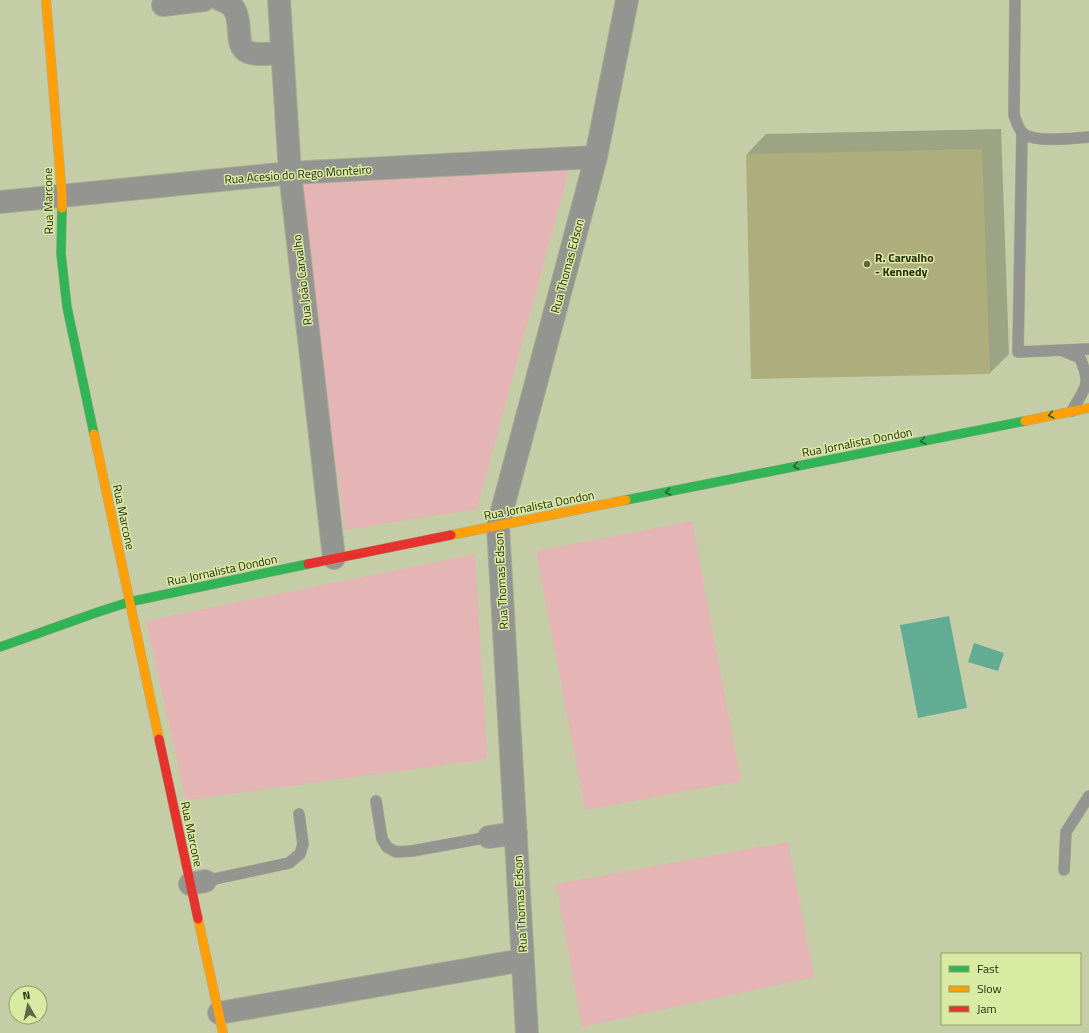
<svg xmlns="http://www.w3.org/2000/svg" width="1089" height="1033" viewBox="0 0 1089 1033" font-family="'Titillium Web',sans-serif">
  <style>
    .green { fill: #e4b5b4 }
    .water { fill: #62ac94 }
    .shadow { fill: #0003 }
    .building { fill: #aead7c }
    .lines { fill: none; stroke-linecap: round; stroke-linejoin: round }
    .lane-casing { stroke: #a6ad8f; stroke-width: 12 }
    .street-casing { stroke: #a6ad8f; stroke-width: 24 }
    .fast-casing { stroke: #a6ad8f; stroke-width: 10 }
    .slow-casing { stroke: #a6ad8f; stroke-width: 10 }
    .jam-casing { stroke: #a6ad8f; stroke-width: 10 }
    .lane { stroke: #949590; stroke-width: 11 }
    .street { stroke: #949590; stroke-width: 22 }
    .fast { stroke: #30b455; stroke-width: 9 }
    .slow { stroke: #ff9f0a; stroke-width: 9 }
    .jam { stroke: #e5322d; stroke-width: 9 }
    .oneway { stroke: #2b642d }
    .poi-dot { fill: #5f6646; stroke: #d9eaa3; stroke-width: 1.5 }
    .labels { text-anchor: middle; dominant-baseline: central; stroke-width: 3; stroke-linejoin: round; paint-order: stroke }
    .street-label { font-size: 12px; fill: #282e12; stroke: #d9eaa3 }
    .poi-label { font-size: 12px; font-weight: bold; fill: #282e12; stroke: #d9eaa3; text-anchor: start }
  </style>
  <rect width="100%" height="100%" fill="#c4cda6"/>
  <path class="green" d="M569,170L477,509L345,530L298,183Z
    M692,521L741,781L585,810L536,551Z
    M475,554L487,759L186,800L146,621Z
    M788,842L814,977L582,1027L556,884Z"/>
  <path class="water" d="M949,616L967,708L918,718L900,625Z
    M974,643L1004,653L998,671L968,662Z"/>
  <path class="shadow" d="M1001,129L1009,354L990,373L747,154L766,134Z"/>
  <path class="building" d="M982,149L990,374L751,379L746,154Z"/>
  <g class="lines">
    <g class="lane-casing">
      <path id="lane" d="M1015,0L1014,115C1016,120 1018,128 1022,132C1032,144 1073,138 1089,137
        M1022,132L1018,352L1089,349
        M1063,351L1080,358C1083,365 1087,375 1086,383C1085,391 1076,403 1072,411
        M376,801L382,839L387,847L396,852L412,851L489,837
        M1064,870L1066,832L1089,796
        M205,881L289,863L300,854L303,844L299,814"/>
    </g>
    <g class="street-casing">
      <path id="street" d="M221,0C250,8 230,45 248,52C258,56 271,53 282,53
        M279,0L290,173L334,558
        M163,5L204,0
        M0,202L290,173L596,157
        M489,837L516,833
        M190,884L205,881
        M219,1013L523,960
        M527,1033L498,526L596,157L627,0"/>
    </g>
    <g class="fast-casing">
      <path id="fast" d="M62,208L61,254L67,307L94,434
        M626,500L1025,421
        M0,647L98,612L129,602L308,564"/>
    </g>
    <g class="slow-casing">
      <path id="slow" d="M46,0L62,196V208
        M1025,421L1089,408
        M94,434L159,739
        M451,535L626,500
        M198,919L223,1033"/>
    </g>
    <g class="jam-casing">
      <path id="jam" d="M308,564L451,535
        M159,739L198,919"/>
    </g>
    <use href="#lane" class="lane"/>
    <use href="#street" class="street"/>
    <use href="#fast" class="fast"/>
    <use href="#slow" class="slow"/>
    <use href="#jam" class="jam"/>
  </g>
  <defs><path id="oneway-chevron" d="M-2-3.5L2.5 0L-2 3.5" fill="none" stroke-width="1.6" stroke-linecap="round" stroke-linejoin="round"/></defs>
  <g class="oneway">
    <use href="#oneway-chevron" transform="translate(1051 415) rotate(169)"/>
    <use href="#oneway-chevron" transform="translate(923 441) rotate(169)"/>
    <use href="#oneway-chevron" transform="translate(796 466) rotate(169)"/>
    <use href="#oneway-chevron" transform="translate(668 492) rotate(169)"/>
  </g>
  <circle class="poi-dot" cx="867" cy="264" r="4"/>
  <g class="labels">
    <g class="street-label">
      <text transform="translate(298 174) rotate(-4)">Rua Acesio do Rego Monteiro</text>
      <text transform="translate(48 201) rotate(-91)">Rua Marcone</text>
      <text transform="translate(567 266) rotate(-75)">Rua Thomas Edson</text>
      <text transform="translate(302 280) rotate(-97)">Rua João Carvalho</text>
      <text transform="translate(857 442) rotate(-11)">Rua Jornalista Dondon</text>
      <text transform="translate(539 505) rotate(-11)">Rua Jornalista Dondon</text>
      <text transform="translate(124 517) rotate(78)">Rua Marcone</text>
      <text transform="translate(222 570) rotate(-12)">Rua Jornalista Dondon</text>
      <text transform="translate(501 581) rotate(-93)">Rua Thomas Edson</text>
      <text transform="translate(192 834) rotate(78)">Rua Marcone</text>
      <text transform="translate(520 904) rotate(-93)">Rua Thomas Edson</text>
    </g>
    <g class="poi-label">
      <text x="875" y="257">R. Carvalho<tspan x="875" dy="14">- Kennedy</tspan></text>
    </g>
  </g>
  <rect x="941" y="953" width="140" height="72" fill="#d9eaa3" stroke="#929f69"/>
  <rect x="949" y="966" width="20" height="6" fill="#30b455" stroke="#929f69"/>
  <text x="977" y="973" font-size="12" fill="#282e12">Fast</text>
  <rect x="949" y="986" width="20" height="6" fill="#ff9f0a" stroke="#929f69"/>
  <text x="977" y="993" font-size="12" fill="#282e12">Slow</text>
  <rect x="949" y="1006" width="20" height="6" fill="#e5322d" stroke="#929f69"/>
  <text x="977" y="1013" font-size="12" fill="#282e12">Jam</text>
  <g transform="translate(28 1005) rotate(351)"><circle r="19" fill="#d9eaa3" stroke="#929f69"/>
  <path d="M0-3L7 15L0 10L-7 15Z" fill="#5f6646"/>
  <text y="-6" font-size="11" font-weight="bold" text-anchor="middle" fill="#282e12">N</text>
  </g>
</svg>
